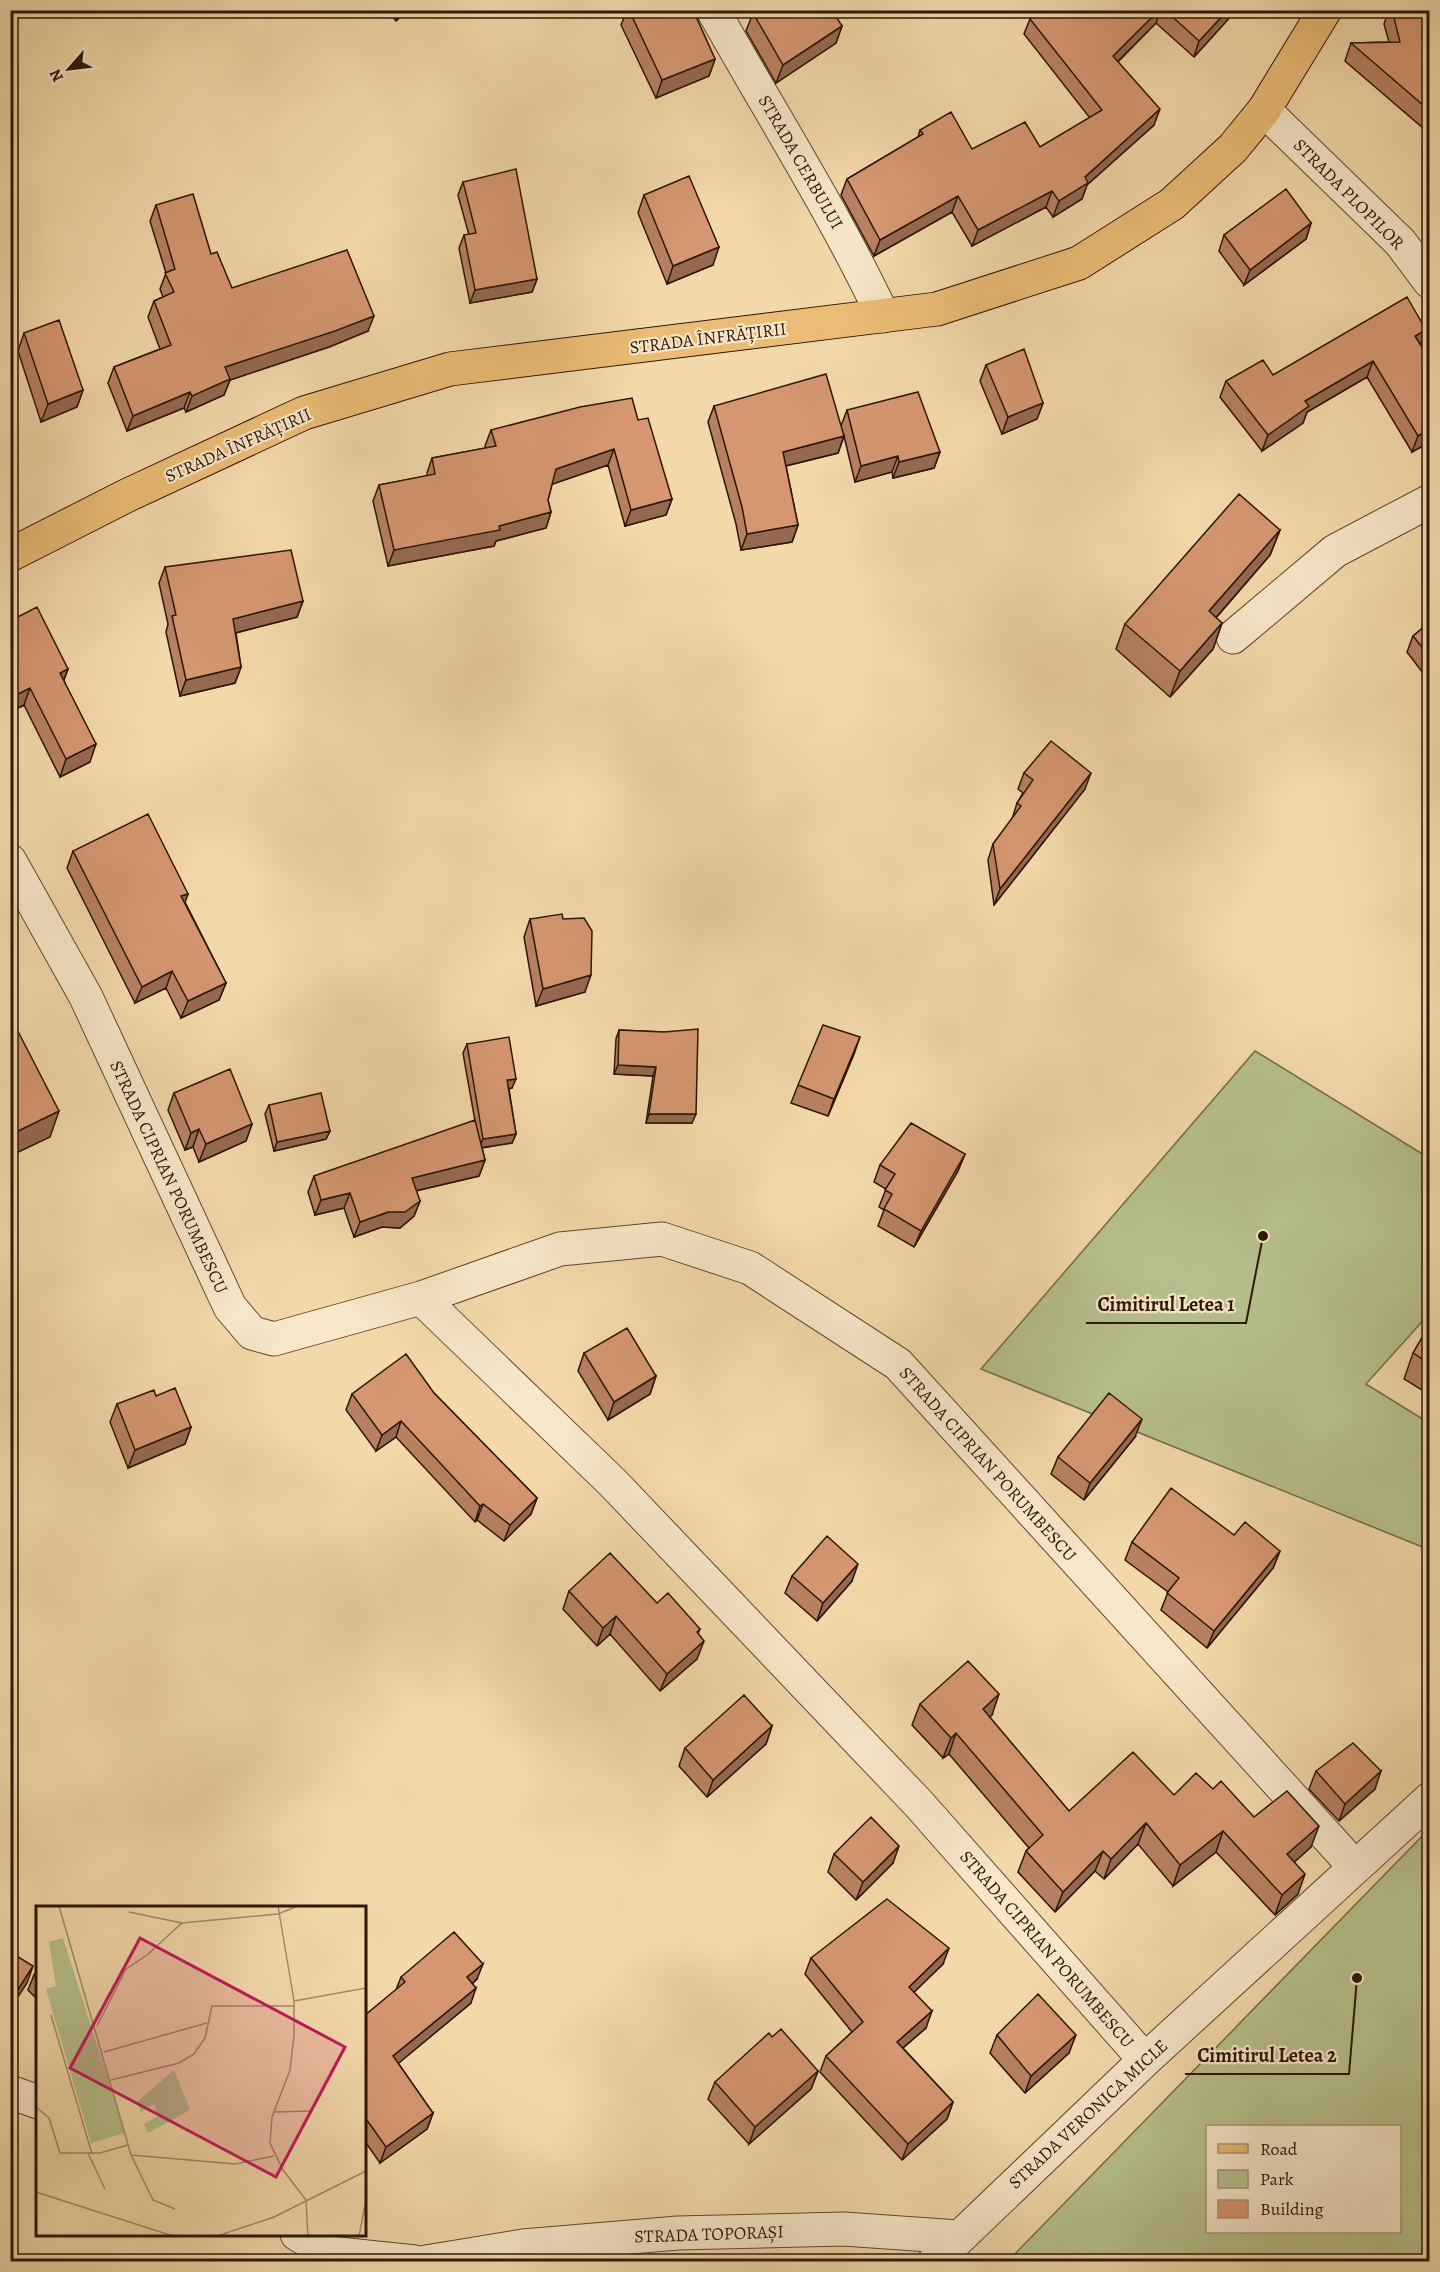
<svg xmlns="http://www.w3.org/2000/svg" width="1440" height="2272" viewBox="0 0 1440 2272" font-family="Alegreya,serif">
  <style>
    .green { fill: #b6c08c; stroke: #716b4a; stroke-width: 1.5; fill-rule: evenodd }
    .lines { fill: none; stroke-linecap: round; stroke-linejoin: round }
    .minor-casing { stroke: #5e4630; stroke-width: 35 }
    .major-casing { stroke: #2c1608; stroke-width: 35 }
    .minor { stroke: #f7e6c8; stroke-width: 33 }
    .major { stroke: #eabc75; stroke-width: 33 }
    .wall { fill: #b78161; stroke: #2c1608; stroke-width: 1.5 }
    .shaded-wall { fill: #95694f; stroke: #2c1608; stroke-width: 1.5 }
    .building { fill: #d59671; stroke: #2c1608; stroke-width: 1.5 }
    .labels { text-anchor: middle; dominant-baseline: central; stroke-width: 4.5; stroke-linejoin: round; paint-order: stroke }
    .street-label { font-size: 18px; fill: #2c1608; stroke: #f7e6c8 }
    .inset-road { fill: none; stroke: #a38a69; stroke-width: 1.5 }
    .view { fill: #c2185b; fill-opacity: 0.15; stroke: #c2185b; stroke-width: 3 }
    .inset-edge { fill: none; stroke: #2c1608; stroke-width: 3 }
    .leader { fill: none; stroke: #2c1608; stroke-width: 2 }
    .callout-dot { fill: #2c1608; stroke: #f7e6c8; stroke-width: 2 }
    .callout-label { font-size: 20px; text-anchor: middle; font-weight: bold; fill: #2c1608; stroke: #f7e6c8; stroke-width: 4.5; stroke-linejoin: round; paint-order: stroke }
  </style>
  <rect width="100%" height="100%" fill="#f3d8aa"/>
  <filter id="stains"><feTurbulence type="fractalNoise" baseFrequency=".00333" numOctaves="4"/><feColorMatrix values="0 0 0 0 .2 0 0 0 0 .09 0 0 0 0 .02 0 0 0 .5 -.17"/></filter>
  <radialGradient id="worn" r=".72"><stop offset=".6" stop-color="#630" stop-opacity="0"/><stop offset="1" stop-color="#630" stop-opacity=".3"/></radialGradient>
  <path class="green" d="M1255,1051L1429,1158V1314L1366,1384L1429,1423L1430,1543L1425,1548L981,1369Z
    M1429,1829V2261H1008ZM1208,2126H1400V2232H1208Z"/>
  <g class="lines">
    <g class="minor-casing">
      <path id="minor" d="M713,10C770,112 833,210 883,316
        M1264,110L1400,242L1430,282
        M1233,637L1335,551L1430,501
        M10,861L86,997L230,1307L252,1333L274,1339L421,1298L560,1249L662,1239L750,1268L898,1364L1355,1867
        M421,1298L613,1483L918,1803L1145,2060
        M10,2092L38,2102
        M297,2234L329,2253L415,2262
        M426,2262L523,2246L678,2233L844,2229L958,2237
        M934,2262L1145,2060L1430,1799"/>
    </g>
    <g class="major-casing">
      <path id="major" d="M10,555L128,495L304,413L450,369L937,309L1079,263L1172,204L1233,148L1264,110L1325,10"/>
    </g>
    <use href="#minor" class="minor"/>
    <use href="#major" class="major"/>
  </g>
  <path class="wall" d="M387,10H408L396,21Z
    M627,10H693L715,59L709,76L656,98L621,25Z
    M1038,10H1234L1233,14L1194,57L1156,23L1118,62L1154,125L1087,185L1082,199L1053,217L1046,207L972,246L952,212L874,256L841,195L847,179L918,137L920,130L972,149L1040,147L1090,118L1024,34L1030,19Z
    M1389,10H1430V134L1345,61L1351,43L1389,42L1384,24Z
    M753,13L842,26L836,43L776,83L746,31Z
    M1430,149V170L1424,164Z
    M463,182L537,279L532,292L470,303L459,248L464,235H469L458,195Z
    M644,195L713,265L667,284L638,213Z
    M156,205L211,254L232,288L368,331L329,347L230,380L224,395L186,412L184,408L127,431L108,383L114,367L160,349L148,317L154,301L163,297L160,289L166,273L150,221Z
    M1311,223L1306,239L1244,285L1219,251L1224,235Z
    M24,333L83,390L77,407L41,422L18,351Z
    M1421,345L1430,442L1412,452L1367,377L1307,412L1303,423L1262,451L1220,397L1226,381L1273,375Z
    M986,365L1043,403L1037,419L1002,434L980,381Z
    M714,406L841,426L847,410L940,452L934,468L893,478L892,472L855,482L844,436L838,453L786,466L798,525L792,542L741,550L736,524L708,422Z
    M638,420L672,499L666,515L625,526L608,465L552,484L548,500L551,512L546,528L496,541L494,546L388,566L373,501L379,485L427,476V473L432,458L486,448L485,446L491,430Z
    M1280,530L1270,555L1216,618L1222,623L1213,649L1170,697L1116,649L1125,624Z
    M165,567L303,601L297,617L236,633L241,667L235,683L180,696L166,632L168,624L159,583Z
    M10,621L68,669L64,680L90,762L60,777L24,705L10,712Z
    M1430,622V682L1407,652L1413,636Z
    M1024,773L1085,789L994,905L988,860L993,844L1012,819L1017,803L1023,793L1018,789Z
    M73,851L185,902L226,983L219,1000L181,1018L166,988L135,1003L67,868Z
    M530,919H563L585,992L536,1006L524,937Z
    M619,1030L664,1032L692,1123H646L653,1076L614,1074L616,1039Z
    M467,1044L512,1088L509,1089L516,1134L512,1143L482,1148L485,1160L479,1176L416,1191L420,1201L414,1216L400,1228L382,1227L354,1237L344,1208L315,1215L308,1192L314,1176L475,1121L463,1053Z
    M854,1054L828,1116L791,1103L798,1085Z
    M174,1093L252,1124L246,1141L199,1162L193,1147L185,1150L168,1110Z
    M269,1105L330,1131L326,1139L274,1151L265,1114Z
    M965,1154L958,1171L914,1247L878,1226L884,1210L879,1207L886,1189L874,1182L880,1165Z
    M1430,1324V1395L1404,1379L1413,1353Z
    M584,1353L656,1376L650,1394L608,1420L578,1371Z
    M434,1393L537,1498L531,1514L504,1541L477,1520L475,1522L396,1437L376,1451L346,1410L352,1394Z
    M156,1396L191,1427L185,1444L128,1468L110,1422L117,1404Z
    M1135,1437L1084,1500L1051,1474L1058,1457Z
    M1234,1535L1280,1551L1273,1568L1207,1648L1161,1610L1168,1592L1125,1560L1132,1542Z
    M792,1576L852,1581L817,1621L785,1593Z
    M569,1591L657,1603L700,1629L698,1634L697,1659L660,1691L610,1634L597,1646L563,1609Z
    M920,1704L992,1715L989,1717L1069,1811L1213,1789L1254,1817L1311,1847L1294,1862L1298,1894L1275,1915L1216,1852L1173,1886L1138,1844L1104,1879L1095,1871L1055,1912L1018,1872L1026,1851L1029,1848L949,1754L943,1758L912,1725Z
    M772,1726L766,1744L707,1797L679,1766L685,1748Z
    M1316,1771L1375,1789L1339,1821L1309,1789Z
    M834,1854L893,1863L856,1900L828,1872Z
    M811,1958L943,1964L914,1992L926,2028L903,2048L953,2102L947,2119L902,2160L820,2072L826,2056L852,2032L805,1974Z
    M38,1970V2000L28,1990L34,1975Z
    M401,1977L477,1979L473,1983L471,2003L398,2063L433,2113L427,2129L380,2163L364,2140V2016L396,1990Z
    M997,2035L1069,2053L1025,2093L990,2053Z
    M772,2037L818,2071L811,2089L749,2144L708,2099L715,2082Z"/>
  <path class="shaded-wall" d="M400,10H408L396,21Z
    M1159,10H1161L1156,23L1107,72L1113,56Z
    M1228,10H1234L1233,14L1194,57L1199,41Z
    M842,26L836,43L776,83L783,65Z
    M715,59L709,76L656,98L662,80Z
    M1160,109L1154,125L1087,185L1082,199L1053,217L1059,201Z
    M1052,191L1046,207L972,246L978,230Z
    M958,196L952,212L874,256L880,240Z
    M1311,223L1306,239L1244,285L1250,270Z
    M719,247L713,265L667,284L673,266Z
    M537,279L532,292L470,303L475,290Z
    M374,316L368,331L329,347L230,380L224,395L186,412L192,396L225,367Z
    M1426,330L1420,346L1415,336Z
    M1373,361L1367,377L1307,412L1303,423L1262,451L1268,435L1305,401Z
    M83,390L77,407L41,422L48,404Z
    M190,392L184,408L127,431L133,416Z
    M1043,403L1037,419L1002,434L1008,417Z
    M1430,429V442L1412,452L1418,436Z
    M844,436L838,453L777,468L783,452Z
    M614,449L608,465L550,485L556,469Z
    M940,452L934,468L893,478L899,462Z
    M898,456L892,472L855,482L861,466Z
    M672,499L666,515L625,526L631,510Z
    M551,512L546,528L496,541L494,546L388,566L394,550L499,526Z
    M798,525L792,542L741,550L747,534Z
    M1280,530L1270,555L1199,637L1209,611Z
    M303,601L297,617L227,635L233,619Z
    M1222,623L1213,649L1170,697L1180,671Z
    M241,667L235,683L180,696L186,680Z
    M68,669L61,687L60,673Z
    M30,688L24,705L10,712V698Z
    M96,744L90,762L60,777L66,759Z
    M1091,773L1085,789L994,905L1000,889Z
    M188,894L182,911L181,896Z
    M172,971L166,988L135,1003L142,987Z
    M591,975L585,992L536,1006L543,989Z
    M226,983L219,1000L181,1018L188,1001Z
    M860,1037L854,1054L828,1116L834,1099Z
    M618,1065L656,1067L653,1076L614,1074Z
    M516,1079L512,1088L504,1089L507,1080Z
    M59,1111L50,1137L10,1156V1135Z
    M649,1114H696L692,1123H646Z
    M252,1124L246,1141L199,1162L206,1144Z
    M199,1129L193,1147L185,1150L191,1133Z
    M330,1131L326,1139L274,1151L277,1142Z
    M516,1134L512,1143L479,1148L483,1139Z
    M965,1154L958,1171L914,1247L921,1231Z
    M485,1160L479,1176L406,1193L412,1178Z
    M350,1193L344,1208L315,1215L321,1200Z
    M420,1201L414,1216L400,1228L382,1227L354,1237L360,1222Z
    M656,1376L650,1394L608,1420L614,1402Z
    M1142,1419L1135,1437L1084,1500L1090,1483Z
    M401,1421L396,1437L376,1451L382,1435Z
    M191,1427L185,1444L128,1468L135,1450Z
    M537,1498L531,1514L504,1541L510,1525Z
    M483,1504L477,1520L475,1522L480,1506Z
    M1280,1551L1273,1568L1207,1648L1214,1631Z
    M858,1564L852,1581L817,1621L823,1603Z
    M616,1616L610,1634L597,1646L603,1628Z
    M704,1641L697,1659L660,1691L667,1674Z
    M999,1694L992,1715L975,1730L983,1709Z
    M772,1726L766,1744L707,1797L713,1780Z
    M956,1733L949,1754L943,1758L951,1738Z
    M1381,1771L1375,1789L1339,1821L1345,1804Z
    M1146,1823L1138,1844L1104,1879L1111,1859Z
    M1319,1826L1311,1847L1280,1875L1287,1854Z
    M1223,1831L1216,1852L1173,1886L1180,1865Z
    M899,1846L893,1863L856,1900L863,1882Z
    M1103,1851L1095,1871L1055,1912L1063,1892Z
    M1305,1874L1298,1894L1275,1915L1282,1895Z
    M949,1948L943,1964L903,2003L909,1987Z
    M483,1964L477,1979L462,1993L467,1977Z
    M33,1966L27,1983L10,2009V2002Z
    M476,1988L471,2003L388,2072L393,2056Z
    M932,2011L926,2028L891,2058L897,2042Z
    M1076,2035L1069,2053L1025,2093L1031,2076Z
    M818,2071L811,2089L749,2144L755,2127Z
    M953,2102L947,2119L902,2160L908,2144Z
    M433,2113L427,2129L380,2163L386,2147Z"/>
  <path class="building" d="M629,10H693L715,59L662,80Z
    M756,10H832L842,26L783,65L753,13Z
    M1038,10H1159L1113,56L1160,109L1085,177L1088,183L1059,201L1052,191L978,230L958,196L880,240L847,179L923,134L920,130L951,112L972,149L1025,122L1040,147L1102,110L1030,19Z
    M1165,10H1228L1199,41Z
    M1392,10H1430V111L1351,43L1400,42Z
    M516,169L537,279L475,290L464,235L476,233L463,182Z
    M689,176L719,247L673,266L644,195Z
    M1286,189L1311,223L1250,270L1224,235Z
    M193,194L211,254L217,252L232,288L347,250L374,316L335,331L225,367L230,379L192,396L190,392L133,416L114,367L171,345L154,301L174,292L165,273L175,269L156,205Z
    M1407,297L1426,330L1415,336L1430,360V429L1418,436L1373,361L1305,401L1309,406L1268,435L1226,381L1263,360L1273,375Z
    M59,320L83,390L48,404L24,333Z
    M1024,349L1043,403L1008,417L986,365Z
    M826,374L844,436L783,452L798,525L747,534L742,507L714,406Z
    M918,392L940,452L899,462L898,456L861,466L847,410Z
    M632,398L638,420L648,418L672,499L631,510L614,449L556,469L548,500L551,512L499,526L500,530L394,550L379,485L435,474L432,458L496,446L491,430L580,407Z
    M1239,494L1280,530L1209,611L1222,623L1180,671L1125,624Z
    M291,550L303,601L233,619L241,667L186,680L172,616L176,615L165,567Z
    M37,607L68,669L60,673L96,744L66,759L30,688L10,698V621Z
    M1430,622V657L1413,636Z
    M1051,741L1091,773L1000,889L993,844L1021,806L1017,803L1033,780L1024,773Z
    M148,814L188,894L181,896L226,983L188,1001L172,971L142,987L73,851Z
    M562,914L563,919L584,918L592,931L591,975L543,989L530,919Z
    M10,1016L59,1111L10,1135Z
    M823,1025L860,1037L834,1099L798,1085Z
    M698,1029L696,1114H649L656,1067L618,1065L619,1030L664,1032Z
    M509,1037L516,1079L507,1080L516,1134L483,1139L467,1044Z
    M230,1069L252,1124L206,1144L199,1129L191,1133L174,1093Z
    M321,1093L330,1131L277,1142L269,1105Z
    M475,1120L485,1160L412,1178L420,1201L405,1212H388L360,1222L350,1193L321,1200L314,1176Z
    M911,1123L965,1154L921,1231L884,1209L892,1194L885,1190L895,1174L880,1165Z
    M1430,1324V1364L1413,1353Z
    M627,1328L656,1376L614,1402L584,1353Z
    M406,1354L434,1393L537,1498L510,1525L483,1504L480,1506L401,1421L382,1435L352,1394Z
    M175,1388L191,1427L135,1450L117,1404L154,1390L156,1396Z
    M1109,1393L1142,1419L1090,1483L1058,1457Z
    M1171,1488L1234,1535L1245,1522L1280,1551L1214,1631L1167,1593L1179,1578L1132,1542Z
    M827,1536L858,1564L823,1603L792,1576Z
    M610,1553L657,1603L668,1593L700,1629L697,1632L704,1641L667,1674L616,1616L603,1628L569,1591Z
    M968,1661L999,1694L983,1709L1069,1811L1133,1752L1174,1795L1196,1773L1213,1789L1221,1781L1254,1817L1287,1791L1319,1826L1287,1854L1305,1874L1282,1895L1223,1831L1180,1865L1146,1823L1111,1859L1103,1851L1063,1892L1026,1851L1043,1835L956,1733L951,1738L920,1704Z
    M744,1695L772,1726L713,1780L685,1748Z
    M1353,1743L1381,1771L1345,1804L1316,1771Z
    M871,1817L899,1846L863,1882L834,1854Z
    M887,1899L949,1948L909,1987L932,2011L897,2042L953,2102L908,2144L826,2056L863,2022L811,1958Z
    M454,1932L483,1964L467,1977L476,1988L393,2056L433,2113L386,2147L364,2116V2016L405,1982L401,1977Z
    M10,1952L33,1966L10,2002Z
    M38,1970V1978L34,1975Z
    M1038,1994L1076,2035L1031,2076L997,2035Z
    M781,2029L818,2071L755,2127L715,2082L769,2033L772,2037Z"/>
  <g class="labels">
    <g class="street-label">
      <text transform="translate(801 162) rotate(60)">STRADA CERBULUI</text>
      <text transform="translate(1349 194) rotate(45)">STRADA PLOPILOR</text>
      <text transform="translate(708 338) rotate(-7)">STRADA ÎNFRĂȚIRII</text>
      <text transform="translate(238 445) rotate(-24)">STRADA ÎNFRĂȚIRII</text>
      <text transform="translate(169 1177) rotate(65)">STRADA CIPRIAN PORUMBESCU</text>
      <text transform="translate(988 1464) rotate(48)">STRADA CIPRIAN PORUMBESCU</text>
      <text transform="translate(1047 1949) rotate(49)">STRADA CIPRIAN PORUMBESCU</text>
      <text transform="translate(1088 2114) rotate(-43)">STRADA VERONICA MICLE</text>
      <text transform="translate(709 2234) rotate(-2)">STRADA TOPORAȘI</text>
    </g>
  </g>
  <g transform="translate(36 1906)">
    <rect width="330" height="330" fill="#f3d8aa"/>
    <path d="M27,32L89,227L55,237L10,83L20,80L13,36ZM138,164L154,204L112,227L108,218L122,210L118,198L105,206L101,196Z" fill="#b6c08c"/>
    <path class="inset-road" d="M23,0L95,249L117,294L139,303M242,0L258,95V129L254,164L236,211L234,237L247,264L270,294M93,6L146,17M258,95L330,82M15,109L56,248M61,120L90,63L111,49L146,17L242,8L262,0M68,146L171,117M75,174L143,157L158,148L169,132L176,100H258M0,201L13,212L24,247H64L92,239M238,206L276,205M52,247L69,283M95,249L199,258L238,250M0,286L137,330M270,294L272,330M181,330L238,311L330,265M323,330L330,294"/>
    <path class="view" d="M104,32L309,141L240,271L34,162Z"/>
    <rect width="330" height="330" class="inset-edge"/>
  </g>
  <path class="leader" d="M1263 1236L1246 1323H1086M1357 1978L1349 2074H1185"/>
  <g class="callout-dot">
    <circle cx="1263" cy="1236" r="6"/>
    <circle cx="1357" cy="1978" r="6"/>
  </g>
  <g class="callout-label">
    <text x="1166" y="1311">Cimitirul Letea 1</text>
    <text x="1267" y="2062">Cimitirul Letea 2</text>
  </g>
  <rect width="1440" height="2272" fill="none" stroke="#f3d8aa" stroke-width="36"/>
  <rect x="12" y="12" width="1416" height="2248" fill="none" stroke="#2c1608" stroke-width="3"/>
  <rect x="18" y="18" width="1404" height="2236" fill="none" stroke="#2c1608" stroke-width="1.5"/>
  <rect x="1206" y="2125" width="195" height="108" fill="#f7e6c8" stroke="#a6937b" stroke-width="1.5"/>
  <rect x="1218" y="2144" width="30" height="9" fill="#eabc75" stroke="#a6937b" stroke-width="1.5"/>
  <text x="1260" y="2155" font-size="18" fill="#2c1608">Road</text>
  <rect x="1218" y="2170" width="30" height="18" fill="#b6c08c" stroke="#a6937b" stroke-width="1.5"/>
  <text x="1260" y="2185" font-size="18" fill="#2c1608">Park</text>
  <rect x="1218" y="2200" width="30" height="18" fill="#d59671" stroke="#a6937b" stroke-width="1.5"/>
  <text x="1260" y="2215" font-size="18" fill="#2c1608">Building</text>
  <g transform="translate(69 69) rotate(242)" stroke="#f7e6c8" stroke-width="4.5" paint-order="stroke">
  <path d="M0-4.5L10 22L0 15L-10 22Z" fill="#2c1608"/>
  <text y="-9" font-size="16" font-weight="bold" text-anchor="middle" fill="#2c1608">N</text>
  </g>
  <rect width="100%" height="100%" filter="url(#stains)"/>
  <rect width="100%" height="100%" fill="url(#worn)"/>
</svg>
